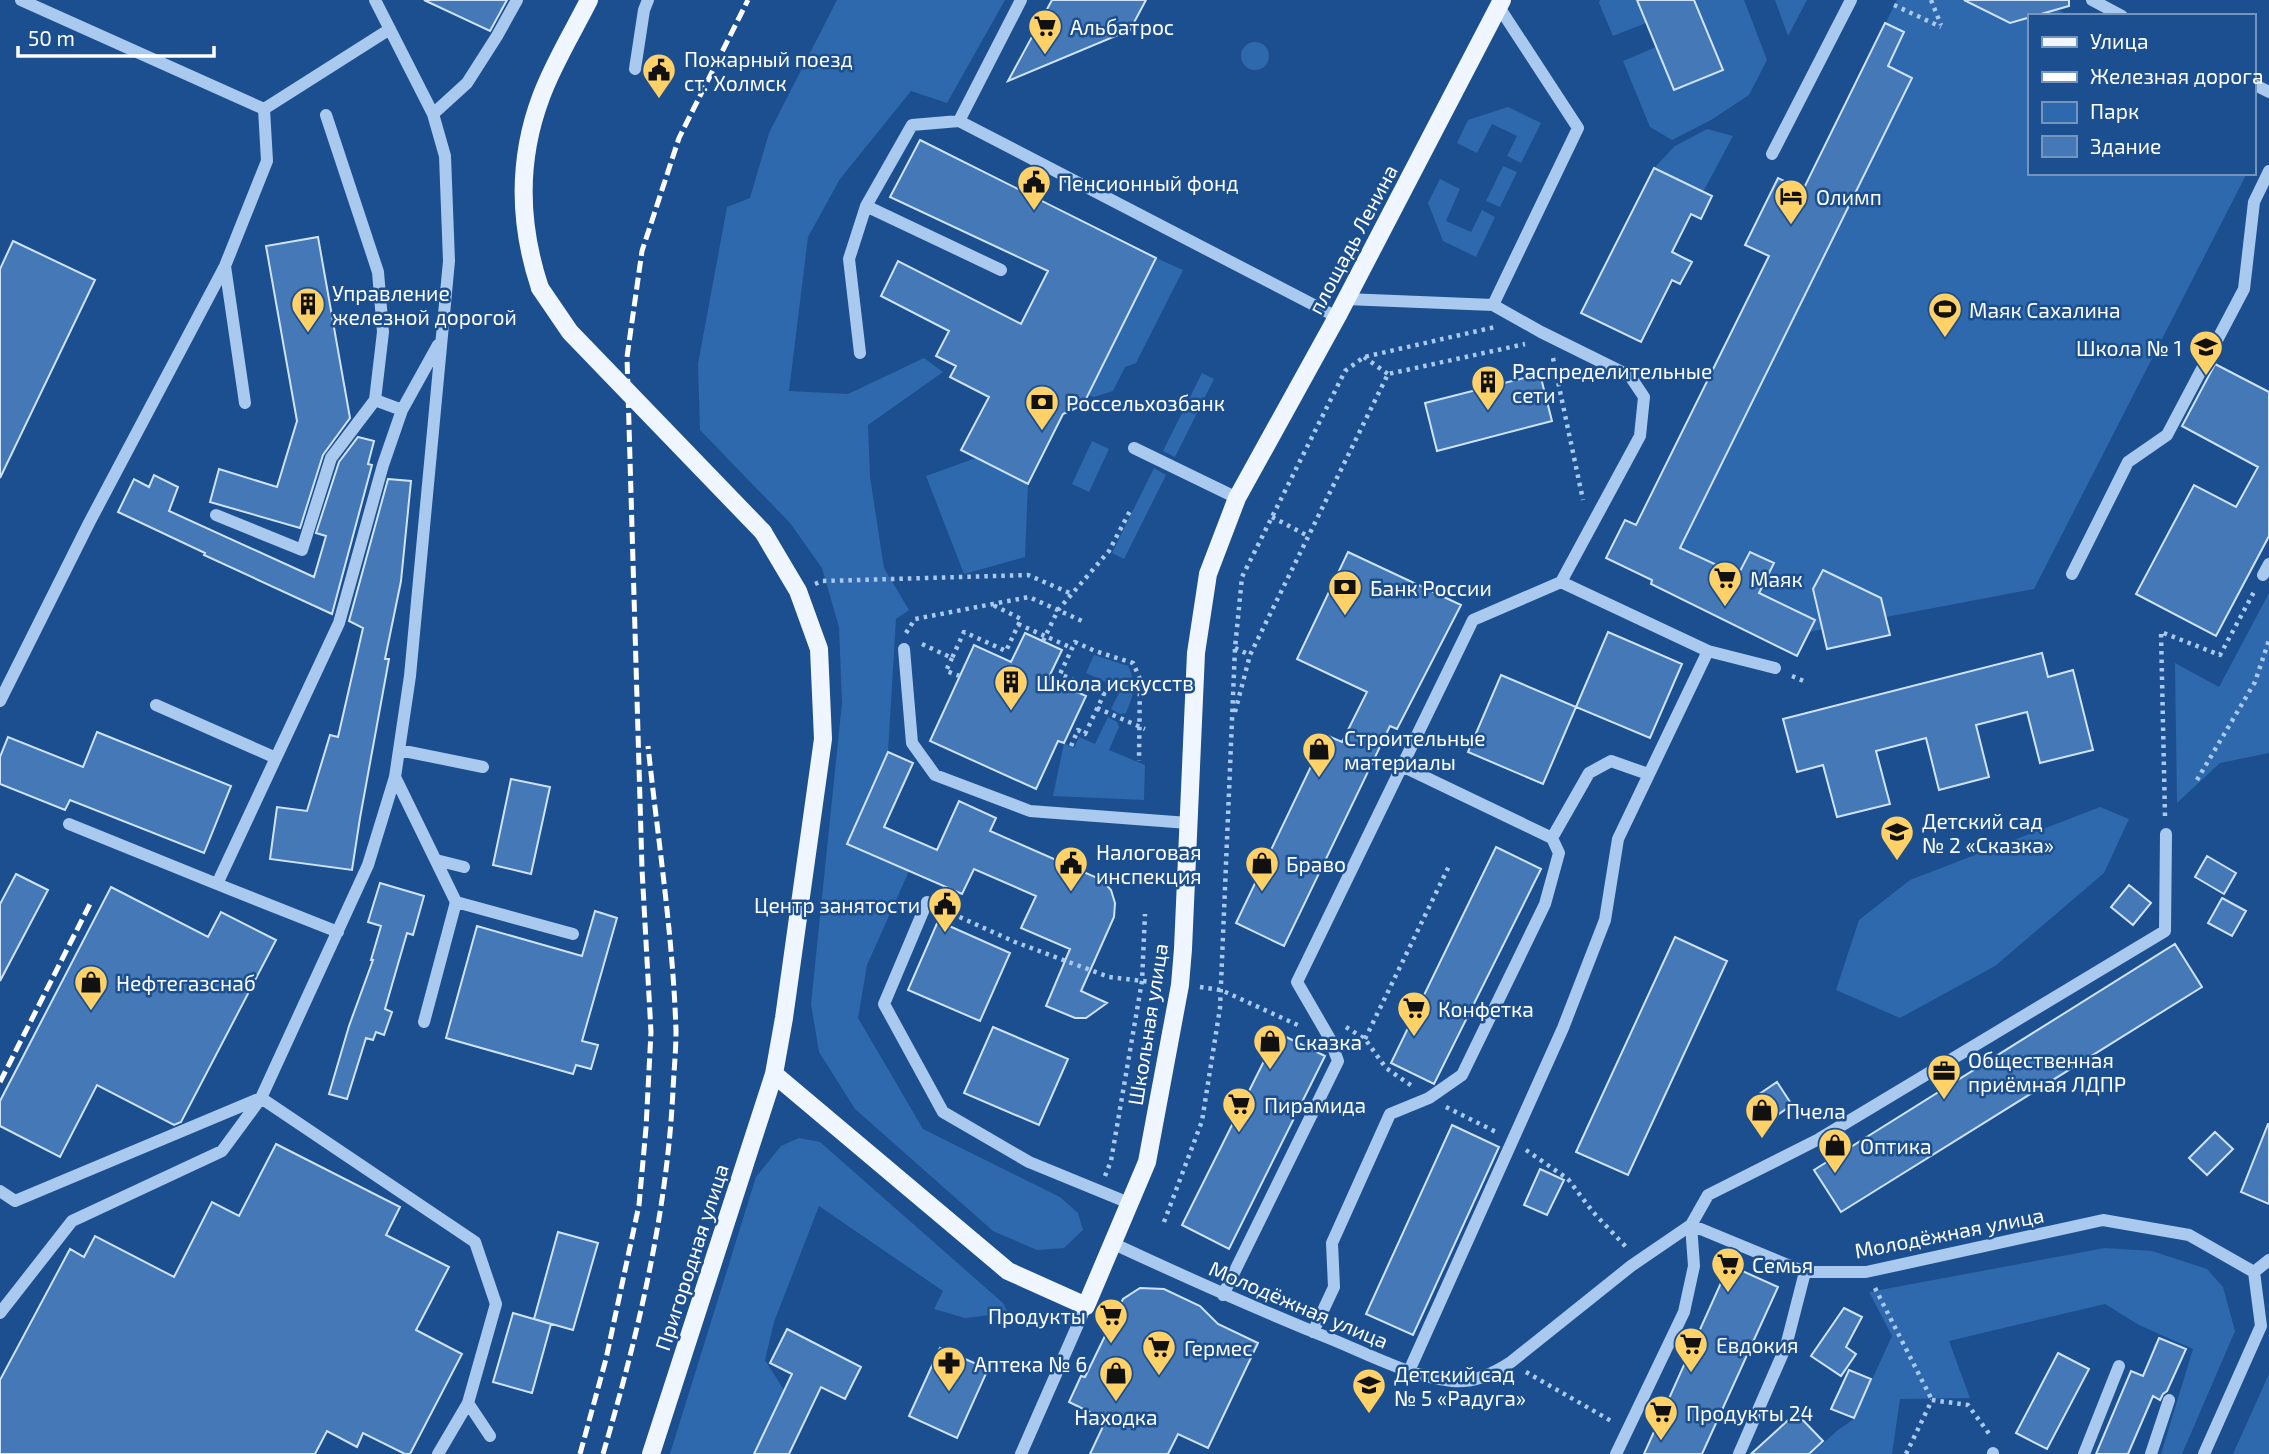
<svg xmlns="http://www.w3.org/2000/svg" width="2269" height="1454" viewBox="0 0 2269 1454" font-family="'Exo 2',sans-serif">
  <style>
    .green { fill: #2e69ad }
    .building { fill: #4478b7; stroke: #cfe3fa; stroke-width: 2 }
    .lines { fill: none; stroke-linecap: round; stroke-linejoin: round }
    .path { stroke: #a9c9ee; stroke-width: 4.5; stroke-dasharray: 3.5 5; stroke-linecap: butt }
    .minor { stroke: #a9c9ee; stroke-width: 12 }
    .major { stroke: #f0f6ff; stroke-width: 18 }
    .rail { stroke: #fff; stroke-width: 5; stroke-dasharray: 12 5; stroke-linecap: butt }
    .major-bridge { stroke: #f0f6ff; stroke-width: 18 }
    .labels { text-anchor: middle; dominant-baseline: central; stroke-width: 5; stroke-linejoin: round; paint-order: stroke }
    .poi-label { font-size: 21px; fill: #fff; stroke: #1b4f8f; text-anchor: start }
    .street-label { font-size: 21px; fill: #fff; stroke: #1b4f8f }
  </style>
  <rect width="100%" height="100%" fill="#1b4f8f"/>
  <path class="green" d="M837,0H1005L947,103L911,91L840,179L808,237L789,391L848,394L924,358L943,372L868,425L870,477L884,568L909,610L896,619L888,752L848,844L909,871L867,965L858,1018L923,1129L1060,1197L1078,1213L1083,1230L1064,1248L1037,1250L993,1231L855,1109L819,1052L811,1004L842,703L839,627L822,568L790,523L700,430L698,364L727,207L750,198L769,133Z
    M1600,0H1637L1646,23L1613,36L1599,3Z
    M1694,0H1744L1767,60L1749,95L1711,120L1672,140L1650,127L1623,61L1656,47L1674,90L1722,70Z
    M1775,0H1807L1788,36Z
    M1897,0H2038L2070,16H2029V173H2247L2034,589L1886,617L1890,635L1827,649L1823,629L1809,632L1797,656L1651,584L1652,580L1606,558L1625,520L1636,525L1768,257L1745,245L1803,190Z
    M1241 56a14 14 0 1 1 28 0a14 14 0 1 1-28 0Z
    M1508,107L1541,123L1521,163L1507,156L1517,136L1492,124L1477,153L1457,143L1468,120Z
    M1707,129L1733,136L1703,192L1654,168L1675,146Z
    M1503,166L1517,172L1500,207L1486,201Z
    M1440,179L1460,189L1446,221L1471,232L1482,210L1495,217L1476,257L1443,241L1428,203Z
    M1156,258L1183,270L1136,363L1125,367L1113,391L1094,397L1088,395Z
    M1202,373L1214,379L1175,457L1163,451Z
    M1092,441L1109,449L1089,492L1072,484Z
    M976,458L1028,484L1025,557L964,574L926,476Z
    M1154,468L1166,475L1124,559L1112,553Z
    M2269,593V753L2220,763L2177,803L2175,663L2219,687Z
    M1094,655L1128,666C1137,684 1134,694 1126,713L1120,714L1111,709L1121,689L1086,673Z
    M1108,717L1117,722L1119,727L1109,750L1145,765L1144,800L1053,796L1064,743L1074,748L1079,737L1095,744Z
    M2100,807L2129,819L2104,873L1995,966L1900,1018L1836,990L1859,920L1910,880Z
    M799,1138L820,1142L1003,1303L1008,1313L965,1318L934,1309L943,1291L819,1206L774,1322L765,1360L784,1390L754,1454H670L756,1177L781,1146Z
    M2105,1248L2152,1251L2207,1269L2223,1287L2235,1331L2182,1454H2161L2193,1349L2139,1325L2105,1304L1949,1341L1970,1398L1900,1399L1892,1454H1811L1838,1430L1854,1419L1892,1336L1869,1292Z
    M2269,1374V1454H2233Z"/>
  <path class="building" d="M424,0H507L490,31Z
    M1052,0H1146L1130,30L1008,81Z
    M1637,0H1694L1723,70L1674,90Z
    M1964,0H2069V6L2010,23Z
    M1885,23L1904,32L1888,66L1912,78L1680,548L1738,575L1750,552L1774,563L1759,593L1815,620L1797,656L1651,584L1652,580L1606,558L1625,520L1636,525L1769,256L1745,245L1778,178L1803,190Z
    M920,140L1156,258L1083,405L1063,414L1028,484L961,450L989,397L950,377L956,366L936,356L949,331L881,296L898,261L1021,324L1048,271L890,197Z
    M1654,168L1712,196L1701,219L1691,214L1672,252L1692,262L1680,284L1672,280L1641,342L1581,313Z
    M318,237L350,418L323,455L300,528L210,502L219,469L277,487L297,421L266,246Z
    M13,241L95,280L0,478V269Z
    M2215,364L2269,392V536L2216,636L2136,594L2194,485L2236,507L2258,467L2182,426Z
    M1540,374L1552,421L1437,451L1425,403Z
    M358,437L374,441L368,464L372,465L332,614L204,555L205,553L118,512L134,479L149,487L154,475L178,487L169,511L314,577L326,536L316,533L339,462Z
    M388,479L411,481L401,581L385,659H389L360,818L352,870L270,859L277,807L307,811L330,735L338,737L363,628L349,621Z
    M1348,552L1461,605L1397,729L1390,726L1284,946L1236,923L1326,735L1342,742L1367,692L1297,659Z
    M1823,570L1881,598L1890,635L1827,649L1813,589Z
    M1608,632L1682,664L1650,738L1576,707Z
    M1025,633L1062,650L1048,679L1086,696L1064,743L1058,741L1036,789L930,741L974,645L1011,662Z
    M2042,653L2048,677L2073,670L2093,750L2040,763L2027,712L1976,725L1989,777L1939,790L1926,738L1876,751L1890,804L1837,817L1823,765L1797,772L1783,719Z
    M1501,675L1576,707L1543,784L1468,752Z
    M97,732L231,786L204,853L70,800L65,810L0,784V757L8,737L83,767Z
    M888,752L913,763L884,827L937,850L959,801L996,818L990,831L1102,880L1111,890L1115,903L1114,917L1081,991L1107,1003L1086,1018H1075L1046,1006L1070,949L1021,928L1036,896L974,869L962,894L847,844Z
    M511,779L550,787L531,874L493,865Z
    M1496,847L1541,869L1434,1084L1391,1063Z
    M2207,856L2236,873L2224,894L2195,877Z
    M16,874L48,890L0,981V904Z
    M380,883L424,896L413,935L407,933L385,1009L392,1012L384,1035L376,1032L373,1040L366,1038L347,1099L329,1094L349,1026L373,960H371L381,926L368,922Z
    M2129,885L2151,903L2133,925L2111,907Z
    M111,887L208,937L221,912L276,940L181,1122L174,1125L97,1085L60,1157L0,1126V1101Z
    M2222,898L2246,911L2232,936L2208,923Z
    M595,911L617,918L582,1041L598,1045L591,1069L576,1065L573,1074L446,1038L477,926L582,956Z
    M938,921L1010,953L980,1021L908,990Z
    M1675,937L1727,961L1628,1175L1576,1152Z
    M2175,944L2202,987L1841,1212L1814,1170Z
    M993,1027L1068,1059L1039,1125L964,1093Z
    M1278,1033L1325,1056L1229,1249L1182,1225Z
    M1777,1082L1792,1105L1767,1122L1752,1099Z
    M2268,1124H2269V1204L2241,1192Z
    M1452,1125L1499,1147L1413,1335L1366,1314Z
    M2215,1132L2233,1149L2207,1175L2189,1158Z
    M276,1144L400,1207L386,1235L449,1267L416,1330L462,1354L410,1454H405L363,1433L357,1447L327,1431L315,1454H0V1380L70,1249L84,1257L95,1236L174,1277L212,1202L239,1216Z
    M1540,1169L1564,1180L1547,1215L1524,1205Z
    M558,1232L598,1243L573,1330L534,1319Z
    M1729,1265L1778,1287L1702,1454H1644Z
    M1140,1288L1164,1289L1200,1306L1218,1324L1258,1343L1208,1448L1178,1434L1168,1454H1090L1106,1420L1069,1402L1081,1376L1085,1377L1123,1299Z
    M1844,1308L1862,1317L1846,1347L1856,1354L1841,1376L1811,1356Z
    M513,1313L551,1324L532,1393L493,1382Z
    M787,1329L861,1367L845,1399L821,1387L789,1454H754L792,1374L770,1363Z
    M2159,1338L2186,1349L2167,1391L2163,1394L2160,1400L2153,1396L2128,1454H2096L2131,1371L2143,1376Z
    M940,1348L988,1369L957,1438L909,1416Z
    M2058,1353L2089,1369L2047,1449L2016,1433Z
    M1849,1370L1871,1379L1854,1418L1831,1409Z
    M1796,1413L1823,1441L1809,1454H1751Z"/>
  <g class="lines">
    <path class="path" d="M1931,0L1941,25
      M1894,5L1941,27
      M1364,357L1388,374
      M1553,358L1583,500
      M1272,517L1308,536
      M815,584L822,581L1028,575L1072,594
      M1018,624L1072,648
      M906,633L915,619L1029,597L1082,621
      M1043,641L1058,610L1109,551L1131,509
      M922,644L952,658L964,632L1006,651L1021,619L991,604
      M1235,648L1250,655
      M952,658L946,671L960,676
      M1792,676L1806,682
      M1097,708L1145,729
      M1235,712L1250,655L1388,374L1525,344
      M1071,746L1078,730L1085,734L1104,694L1060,674L1075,642L1095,651L1133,663L1140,679L1139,761
      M2197,780L2255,682L2269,640
      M2165,816L2161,632L2220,655L2255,590
      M944,910L1015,942L1109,977L1160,983
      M1200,987L1221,990L1302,1027
      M1346,1027L1365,1039L1386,1068L1412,1086
      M1365,1039L1450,864
      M1446,1107L1498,1133
      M1526,1150L1568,1179L1593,1212L1627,1248
      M1105,1176L1111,1161L1142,981L1145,914
      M1164,1222L1202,1121L1220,1008L1235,648L1242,577L1345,371L1364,357L1495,327
      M1875,1288L1932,1400
      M1526,1372L1613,1422
      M1932,1400L1968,1405L1990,1435
      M1906,1454L1932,1400"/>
    <path class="minor" d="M21,0L264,109
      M1021,0L959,121L1337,317
      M2092,0L2122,16
      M635,69L644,10L648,0
      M2253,84L2269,92
      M264,109L390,29
      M433,114L467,83L497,36L517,0
      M326,115L378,272L383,332L375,400L402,410
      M1772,154L1851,0
      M866,206L1001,270
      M225,266L245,403
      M1346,299L1493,305L1578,128L1499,7
      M860,353L849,259L866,206L912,125L959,121
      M1134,448L1237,498
      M216,515L302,550L331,458L375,400
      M2072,574L2128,462L2167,435L2244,289L2254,202L2269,171
      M2263,575L2269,564
      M904,649L912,743L935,775L1030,811L1188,823
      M1708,651L1775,668
      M0,701L89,523L225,266L267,161L264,109
      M156,705L276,758
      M399,750L483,767
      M395,777L456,902L424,1022
      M69,824L217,884L339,623L383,465L402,410L438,345
      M1552,838L1589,773L1611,761L1648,774
      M436,860L464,867
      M217,884L338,932
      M456,902L573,934
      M927,902L884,1004L943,1112L1029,1162L1129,1203
      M0,1191L15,1201L261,1098L475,1242L496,1304L468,1403L490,1436
      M1112,1243C1185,1277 1257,1309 1331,1339C1370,1355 1409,1376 1452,1381C1474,1383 1493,1374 1511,1362L1631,1266L1691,1225L1805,1272H1866L2103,1220L2189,1235L2254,1272
      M2254,1272L2269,1260
      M1223,1295L1338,1061L1330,1039L1297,982L1473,620L1561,582
      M0,1313L72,1221L222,1151L261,1098L368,865L395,777L410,676L449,261L445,156L433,114L375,0
      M1313,1332L1334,1287L1332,1243L1390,1114L1429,1098L1462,1075L1545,904L1559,853L1552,838L1402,766
      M1409,1371L1563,1028L1605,920L1618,839L1708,651L1561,582L1640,436L1644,397L1630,376L1541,332L1493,305
      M1993,1453V1454
      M438,1454L468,1403
      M1021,1454L1086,1306
      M1616,1454L1684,1312L1694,1266L1691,1225L1708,1195L1819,1139L2165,931L2166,834
      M1739,1454L1786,1346L1805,1272
      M2084,1454L2119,1366
      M2151,1454L2169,1400
      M2204,1454L2261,1326L2254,1272"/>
    <path class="major" d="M540,288C519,225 517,161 541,97C553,64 573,32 589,0
      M774,1074L1008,1271L1086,1306L1147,1162L1180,985L1183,949L1196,653L1208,574L1237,498L1337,317L1502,0
      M651,1454L774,1074L784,1018L823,739L819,649L798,591L763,532"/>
    <path class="rail" d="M0,1082L90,904
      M580,1454L606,1359L639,1205L646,1128L651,1032L642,869L627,357L642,251L679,138L748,0
      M603,1454C638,1335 667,1213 673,1090C674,1070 676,1050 676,1031C673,936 658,840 648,746"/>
    <path class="major-bridge" d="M540,288L570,332L763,532"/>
  </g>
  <defs>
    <g id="supermarket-pin" transform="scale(1.75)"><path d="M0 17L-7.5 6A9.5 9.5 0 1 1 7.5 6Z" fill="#ffd166" stroke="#1b4f8f"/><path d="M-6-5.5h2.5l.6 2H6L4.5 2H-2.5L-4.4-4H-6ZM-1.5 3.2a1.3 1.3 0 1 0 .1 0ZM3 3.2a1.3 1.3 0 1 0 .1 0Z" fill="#111"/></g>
    <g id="civic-pin" transform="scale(1.75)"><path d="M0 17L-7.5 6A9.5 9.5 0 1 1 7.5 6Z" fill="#ffd166" stroke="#1b4f8f"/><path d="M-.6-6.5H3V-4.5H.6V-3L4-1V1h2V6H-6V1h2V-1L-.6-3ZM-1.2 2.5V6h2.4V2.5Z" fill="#111"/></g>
    <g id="hotel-pin" transform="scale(1.75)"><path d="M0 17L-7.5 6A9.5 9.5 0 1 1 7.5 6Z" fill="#ffd166" stroke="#1b4f8f"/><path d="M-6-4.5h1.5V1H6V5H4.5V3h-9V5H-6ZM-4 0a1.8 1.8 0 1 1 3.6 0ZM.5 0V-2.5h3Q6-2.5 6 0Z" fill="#111"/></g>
    <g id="building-pin" transform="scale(1.75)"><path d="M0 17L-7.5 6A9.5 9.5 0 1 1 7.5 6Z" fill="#ffd166" stroke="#1b4f8f"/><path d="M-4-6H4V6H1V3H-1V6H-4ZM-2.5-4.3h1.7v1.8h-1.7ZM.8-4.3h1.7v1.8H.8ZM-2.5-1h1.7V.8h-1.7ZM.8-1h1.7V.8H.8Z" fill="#111"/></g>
    <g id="stadium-pin" transform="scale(1.75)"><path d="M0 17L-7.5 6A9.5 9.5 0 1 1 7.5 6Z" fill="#ffd166" stroke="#1b4f8f"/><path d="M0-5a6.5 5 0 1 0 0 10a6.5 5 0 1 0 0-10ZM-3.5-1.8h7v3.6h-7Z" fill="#111"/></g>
    <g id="school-pin" transform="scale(1.75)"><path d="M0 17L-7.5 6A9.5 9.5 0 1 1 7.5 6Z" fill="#ffd166" stroke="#1b4f8f"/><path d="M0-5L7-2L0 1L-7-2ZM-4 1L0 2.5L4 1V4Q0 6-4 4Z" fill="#111"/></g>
    <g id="bank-pin" transform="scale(1.75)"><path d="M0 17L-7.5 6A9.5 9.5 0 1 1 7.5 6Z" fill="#ffd166" stroke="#1b4f8f"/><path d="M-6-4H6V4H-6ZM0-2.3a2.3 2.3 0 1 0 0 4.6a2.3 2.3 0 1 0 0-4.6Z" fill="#111"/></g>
    <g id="shop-pin" transform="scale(1.75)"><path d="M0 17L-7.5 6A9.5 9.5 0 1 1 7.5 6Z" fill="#ffd166" stroke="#1b4f8f"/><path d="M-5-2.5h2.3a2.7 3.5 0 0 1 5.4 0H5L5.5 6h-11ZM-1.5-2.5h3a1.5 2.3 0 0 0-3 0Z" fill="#111"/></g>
    <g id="office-pin" transform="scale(1.75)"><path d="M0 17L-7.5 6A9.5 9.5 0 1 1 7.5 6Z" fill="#ffd166" stroke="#1b4f8f"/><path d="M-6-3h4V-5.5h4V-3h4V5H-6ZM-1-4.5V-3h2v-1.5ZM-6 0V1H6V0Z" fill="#111"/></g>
    <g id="pharmacy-pin" transform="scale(1.75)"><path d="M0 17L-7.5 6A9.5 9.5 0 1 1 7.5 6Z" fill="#ffd166" stroke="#1b4f8f"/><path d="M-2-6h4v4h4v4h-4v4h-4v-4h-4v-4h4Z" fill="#111"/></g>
  </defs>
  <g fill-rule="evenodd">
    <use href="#supermarket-pin" x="1045" y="26"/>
    <use href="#civic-pin" x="659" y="70"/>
    <use href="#civic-pin" x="1034" y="182"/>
    <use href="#hotel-pin" x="1791" y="196"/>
    <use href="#building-pin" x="308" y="304"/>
    <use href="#stadium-pin" x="1945" y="309"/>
    <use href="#school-pin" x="2206" y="347"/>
    <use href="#building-pin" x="1488" y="382"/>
    <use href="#bank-pin" x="1042" y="402"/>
    <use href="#supermarket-pin" x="1725" y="578"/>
    <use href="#bank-pin" x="1345" y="587"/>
    <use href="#building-pin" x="1011" y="682"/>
    <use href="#shop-pin" x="1319" y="749"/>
    <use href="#school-pin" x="1897" y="832"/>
    <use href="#civic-pin" x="1071" y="863"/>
    <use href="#shop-pin" x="1262" y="863"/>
    <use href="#civic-pin" x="945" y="904"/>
    <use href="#shop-pin" x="91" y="982"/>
    <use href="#supermarket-pin" x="1414" y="1008"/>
    <use href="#shop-pin" x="1270" y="1041"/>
    <use href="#office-pin" x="1944" y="1071"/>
    <use href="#supermarket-pin" x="1239" y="1104"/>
    <use href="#shop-pin" x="1762" y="1110"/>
    <use href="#shop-pin" x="1835" y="1145"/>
    <use href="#supermarket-pin" x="1728" y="1264"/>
    <use href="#supermarket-pin" x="1111" y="1315"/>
    <use href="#supermarket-pin" x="1691" y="1344"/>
    <use href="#supermarket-pin" x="1159" y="1347"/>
    <use href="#pharmacy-pin" x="949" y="1363"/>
    <use href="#shop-pin" x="1116" y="1373"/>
    <use href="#school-pin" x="1369" y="1385"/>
    <use href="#supermarket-pin" x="1661" y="1412"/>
  </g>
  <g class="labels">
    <g class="poi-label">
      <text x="1070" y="26">Альбатрос</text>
      <text x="684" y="58">Пожарный поезд<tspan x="684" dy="24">ст. Холмск</tspan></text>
      <text x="1058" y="182">Пенсионный фонд</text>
      <text x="1816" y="196">Олимп</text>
      <text x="332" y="292">Управление<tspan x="332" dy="24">железной дорогой</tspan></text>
      <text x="1969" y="309">Маяк Сахалина</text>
      <text x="2182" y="347" text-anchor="end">Школа № 1</text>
      <text x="1512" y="370">Распределительные<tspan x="1512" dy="24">сети</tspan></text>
      <text x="1066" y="402">Россельхозбанк</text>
      <text x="1750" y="578">Маяк</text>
      <text x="1370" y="587">Банк России</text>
      <text x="1036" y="682">Школа искусств</text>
      <text x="1344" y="737">Строительные<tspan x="1344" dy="24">материалы</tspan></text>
      <text x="1922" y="820">Детский сад<tspan x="1922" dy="24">№ 2 «Сказка»</tspan></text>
      <text x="1096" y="851">Налоговая<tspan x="1096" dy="24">инспекция</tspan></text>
      <text x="1286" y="863">Браво</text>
      <text x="920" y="904" text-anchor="end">Центр занятости</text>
      <text x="116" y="982">Нефтегазснаб</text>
      <text x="1438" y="1008">Конфетка</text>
      <text x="1294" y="1041">Сказка</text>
      <text x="1968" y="1059">Общественная<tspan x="1968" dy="24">приёмная ЛДПР</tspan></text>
      <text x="1264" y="1104">Пирамида</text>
      <text x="1786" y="1110">Пчела</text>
      <text x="1860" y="1145">Оптика</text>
      <text x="1752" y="1264">Семья</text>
      <text x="1086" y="1315" text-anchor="end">Продукты</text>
      <text x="1716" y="1344">Евдокия</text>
      <text x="1184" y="1347">Гермес</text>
      <text x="974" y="1363">Аптека № 6</text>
      <text x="1394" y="1373">Детский сад<tspan x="1394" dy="24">№ 5 «Радуга»</tspan></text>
      <text x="1686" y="1412">Продукты 24</text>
      <text x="1116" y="1416" text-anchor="middle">Находка</text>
    </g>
    <g class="street-label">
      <text transform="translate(1352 239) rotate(-62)">площадь Ленина</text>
      <text transform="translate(1147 1024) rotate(-81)">Школьная улица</text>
      <text transform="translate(1949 1232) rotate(-11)">Молодёжная улица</text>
      <text transform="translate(691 1257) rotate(-72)">Пригородная улица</text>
      <text transform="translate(1299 1304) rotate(23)">Молодёжная улица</text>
    </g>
  </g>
  <rect x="2028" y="14" width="228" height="161" fill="#1b4f8f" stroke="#7695bc" stroke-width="2"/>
  <rect x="2042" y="37" width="35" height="10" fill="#f0f6ff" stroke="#7695bc" stroke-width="2"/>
  <text x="2090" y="49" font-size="21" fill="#ffffff">Улица</text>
  <rect x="2042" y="72" width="35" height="10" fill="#ffffff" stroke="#7695bc" stroke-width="2"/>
  <text x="2090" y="84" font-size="21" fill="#ffffff">Железная дорога</text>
  <rect x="2042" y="102" width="35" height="21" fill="#2e69ad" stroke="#7695bc" stroke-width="2"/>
  <text x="2090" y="119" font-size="21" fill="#ffffff">Парк</text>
  <rect x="2042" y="136" width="35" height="21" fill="#4478b7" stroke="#7695bc" stroke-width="2"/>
  <text x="2090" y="154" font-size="21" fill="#ffffff">Здание</text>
  <path d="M18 46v10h196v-10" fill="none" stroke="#ffffff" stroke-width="3.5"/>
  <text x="28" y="46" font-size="21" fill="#ffffff" stroke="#1b4f8f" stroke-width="5" paint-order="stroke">50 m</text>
</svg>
